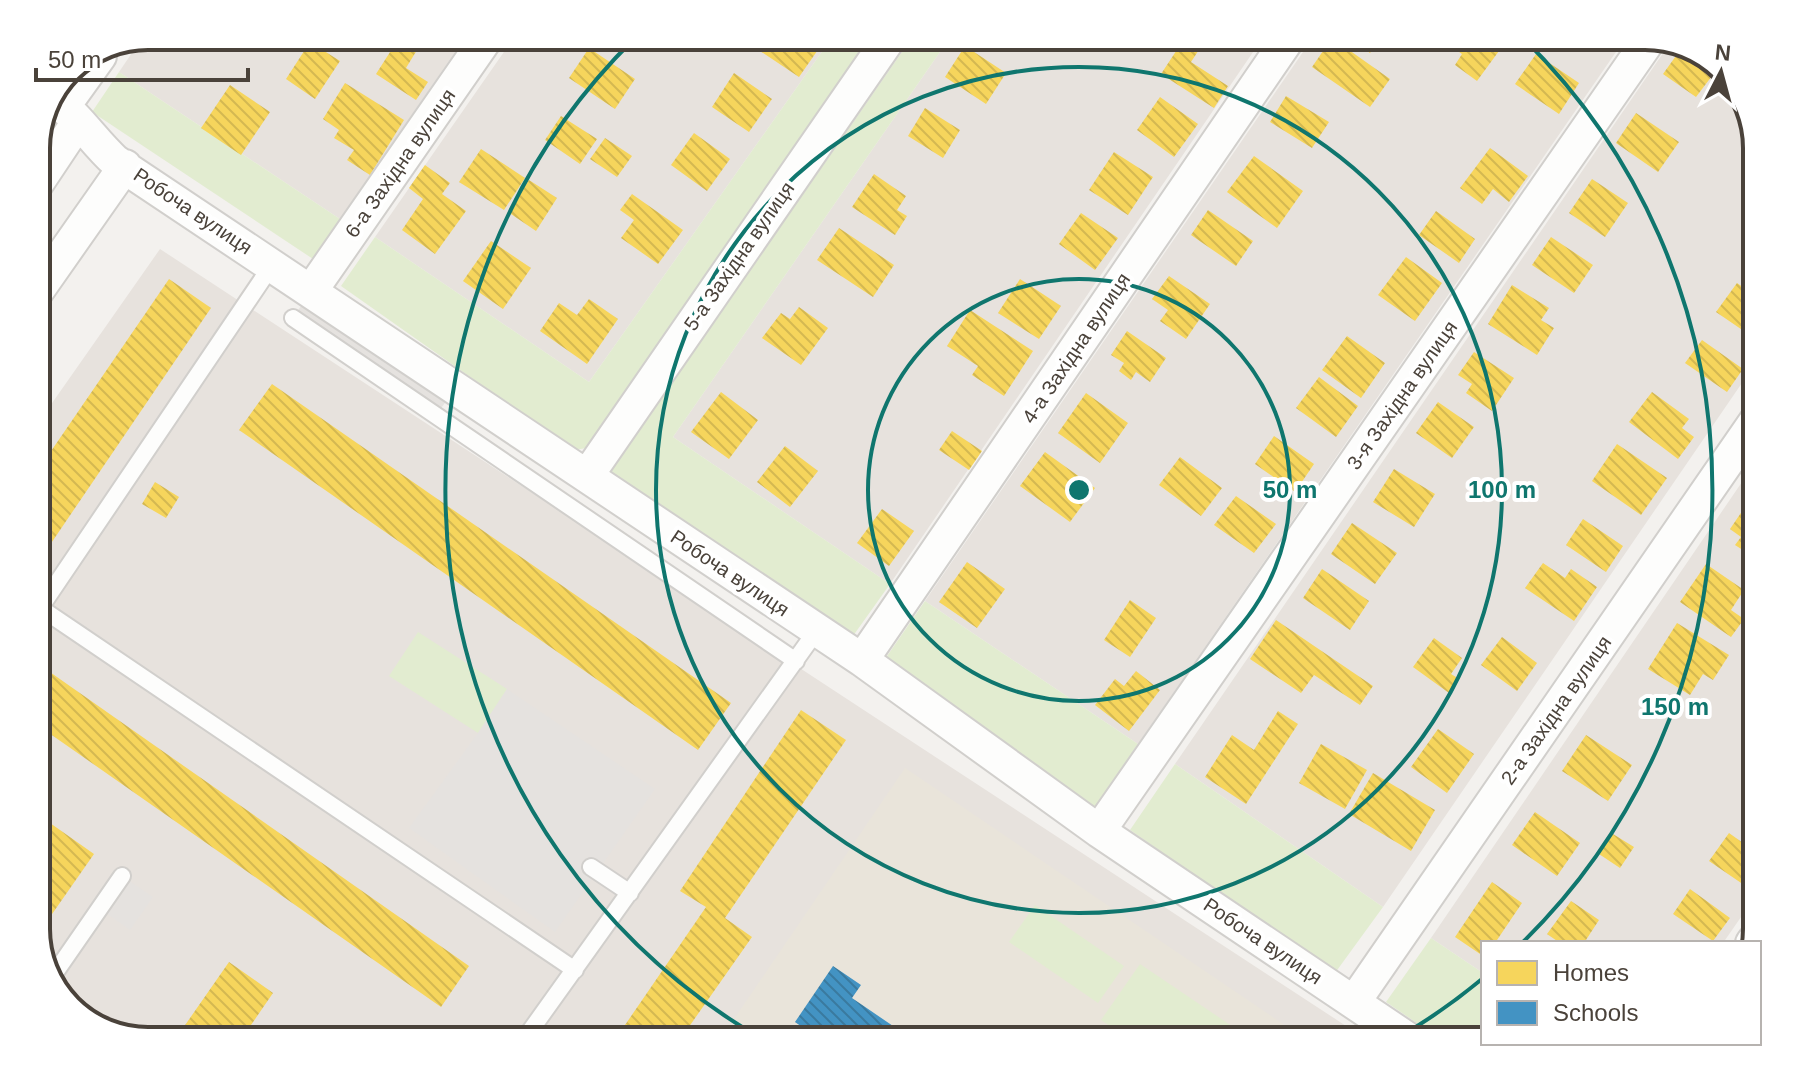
<svg xmlns="http://www.w3.org/2000/svg" width="1793" height="1077" viewBox="0 0 1793 1077" font-family="Helvetica,sans-serif">
  <style>
    .residential { fill: #e7e2dd }
    .education { fill: #e9e4da }
    .green { fill: #e2ecd0 }
    .parking { fill: #e5e2df }
    .homes { fill: url(#homes-back-hatch) }
    .schools { fill: url(#schools-back-hatch) }
    .lines { fill: none; stroke-linecap: round; stroke-linejoin: round }
    .service-casing { stroke: #d1cfcc; stroke-width: 20 }
    .minor-casing { stroke: #d1cfcc; stroke-width: 36 }
    .service { stroke: #fdfdfc; stroke-width: 16 }
    .minor { stroke: #fdfdfc; stroke-width: 32 }
    .ring { fill: none; stroke: #0f766e; stroke-width: 4 }
    .labels { text-anchor: middle; dominant-baseline: central; stroke-width: 8; stroke-linejoin: round; paint-order: stroke }
    .street-label { font-size: 20px; fill: #4a423a; stroke: #fff }
    .rim { fill: none; stroke: #4a423a; stroke-width: 4 }
    .centre { fill: #0f766e; stroke: #fff; stroke-width: 4 }
    .ring-label { font-size: 24px; text-anchor: middle; font-weight: bold; fill: #0f766e; stroke: #fff; stroke-width: 8; stroke-linejoin: round; paint-order: stroke }
  </style>
  <defs>
    <pattern id="homes-back-hatch" width="6" height="6" patternUnits="userSpaceOnUse" patternTransform="scale(2)"><rect width="6" height="6" fill="#f6d55c"/><path d="M-1 5l2 2M0 0l6 6M5-1l2 2" fill="none" stroke="#d4b851"/></pattern>
    <pattern id="schools-back-hatch" width="6" height="6" patternUnits="userSpaceOnUse" patternTransform="scale(2)"><rect width="6" height="6" fill="#4393c3"/><path d="M-1 5l2 2M0 0l6 6M5-1l2 2" fill="none" stroke="#3a7a9f"/></pattern>
  </defs>
  <rect width="100%" height="100%" fill="#f3f1ee"/>
  <path class="residential" d="M148,36H466L340,219L119,72L142,38Z
    M515,36H833L589,382L375,237Z
    M951,36H1264L890,584L673,437Z
    M1314,36H1627L1138,744L925,601Z
    M1670,43L1702,51L1742,91L1757,141V361L1383,907L1175,764Z
    M160,249L1369,1041H148L91,1026L51,986L36,936V426Z
    M1757,460V894L1723,943H1483V973L1431,938Z"/>
  <path class="education" d="M905,768L1308,1041H719Z"/>
  <path class="green" d="M833,36H875L593,447L574,450L341,286L375,237L589,382Z
    M913,36H951L673,437L890,584L853,636L616,486L611,471Z
    M119,72L340,219L313,259L92,112Z
    M925,601L1138,744L1095,807L885,659Z
    M418,632L507,689L478,733L389,676Z
    M1175,764L1383,907L1335,973L1130,830Z
    M1035,905L1124,966L1098,1003L1009,942Z
    M1431,938L1483,973V1041H1443L1386,1002Z
    M1140,964L1254,1041H1132L1101,1020Z"/>
  <path class="parking" d="M311,291L456,388L436,415L293,318Z
    M507,689L655,789L555,932L409,828L478,733Z
    M122,876L153,897L130,930L99,908Z"/>
  <path class="homes" d="M237,36H272L262,52Z
    M762,36H809L822,44L799,77L754,47Z
    M1010,36H1026L1021,44Z
    M1186,36H1201L1206,39L1191,62L1228,86L1214,108L1161,74Z
    M1359,36H1382L1370,53L1355,42Z
    M1450,36H1510L1477,81L1455,65L1462,54L1445,42Z
    M399,38L417,50L406,68L428,82L416,100L376,74Z
    M1332,38L1390,79L1370,107L1312,67Z
    M310,42L340,61L315,99L286,79Z
    M965,46L1006,73L986,104L945,77Z
    M1683,46L1702,51L1718,68L1696,97L1663,74Z
    M589,48L635,79L615,109L569,78Z
    M1536,54L1579,83L1559,114L1515,84Z
    M734,73L772,99L749,132L712,107Z
    M345,83L404,120L370,175L347,160L354,150L334,138L339,130L323,119Z
    M230,85L270,112L241,155L201,128Z
    M1286,96L1329,122L1312,148L1270,122Z
    M1160,97L1198,124L1174,157L1137,130Z
    M925,108L960,130L943,158L908,136Z
    M1636,113L1679,142L1658,172L1616,143Z
    M561,116L597,139L580,164L545,140Z
    M694,133L730,159L707,191L671,165Z
    M605,138L632,156L617,177L590,159Z
    M1490,148L1528,176L1509,202L1493,189L1482,204L1460,188Z
    M481,149L525,178L504,210L459,182Z
    M1114,152L1153,177L1128,215L1089,190Z
    M1254,156L1303,191L1277,228L1227,192Z
    M425,165L450,183L442,194L466,211L435,254L402,230L423,199L409,188Z
    M874,174L906,196L897,210L907,216L895,235L852,207Z
    M1592,179L1628,203L1605,237L1569,213Z
    M529,180L557,198L536,231L508,212Z
    M632,194L683,230L658,264L621,238L634,220L620,210Z
    M1208,210L1253,241L1236,266L1191,235Z
    M1436,211L1475,239L1459,263L1419,235Z
    M1081,213L1118,238L1095,270L1059,244Z
    M839,228L894,265L873,297L817,260Z
    M1551,237L1593,265L1574,293L1532,265Z
    M491,241L531,268L503,309L463,281Z
    M1406,257L1442,283L1415,321L1378,295Z
    M1169,276L1210,304L1186,339L1160,321L1168,310L1152,299Z
    M169,279L211,308L39,561L36,559V473Z
    M1020,279L1061,306L1039,339L998,313Z
    M1737,283L1757,297V340L1716,312Z
    M1512,285L1549,308L1541,320L1554,328L1537,355L1488,324Z
    M589,299L618,319L587,364L540,331L559,303L577,315Z
    M799,307L828,328L801,365L762,338L781,313L790,319Z
    M970,310L1033,351L1004,396L972,375L978,366L947,346Z
    M1127,331L1166,358L1150,382L1136,372L1131,380L1119,371L1124,363L1111,355Z
    M1347,336L1385,363L1361,398L1322,370Z
    M1702,340L1743,369L1727,392L1685,363Z
    M1474,352L1514,378L1492,411L1466,393L1472,384L1458,375Z
    M1319,377L1358,406L1336,437L1296,408Z
    M272,384L731,703L698,750L239,430Z
    M721,392L758,420L729,459L691,432Z
    M1652,392L1689,419L1682,428L1694,437L1678,459L1629,422Z
    M1086,393L1128,423L1100,463L1058,433Z
    M1438,402L1474,427L1452,458L1416,433Z
    M952,431L982,451L969,470L939,450Z
    M1274,436L1314,464L1295,492L1255,464Z
    M1617,444L1667,478L1641,515L1592,481Z
    M785,446L818,471L790,507L757,482Z
    M1045,452L1095,488L1070,522L1020,486Z
    M1180,457L1222,488L1201,516L1159,485Z
    M1394,469L1435,494L1414,527L1373,502Z
    M155,482L179,497L166,518L142,504Z
    M1236,496L1276,524L1254,553L1214,525Z
    M1749,501L1757,507V555L1755,558L1735,545L1741,537L1730,529Z
    M882,509L914,531L889,566L857,543Z
    M1583,519L1623,546L1606,572L1566,545Z
    M1352,523L1397,553L1375,584L1331,554Z
    M967,562L1005,589L977,628L939,602Z
    M1543,563L1565,578L1571,569L1597,587L1574,621L1525,588Z
    M1706,564L1744,590L1731,610L1744,619L1731,637L1680,602Z
    M1322,569L1369,601L1350,630L1303,598Z
    M1130,600L1156,618L1130,657L1104,640Z
    M1276,620L1373,686L1360,705L1314,675L1301,693L1250,659Z
    M1677,623L1729,655L1713,680L1703,674L1690,695L1648,669Z
    M1502,637L1537,663L1517,691L1481,665Z
    M1434,638L1462,658L1451,674L1459,679L1449,693L1413,667Z
    M47,670L469,966L441,1007L36,724V685Z
    M1136,671L1160,690L1129,731L1095,705L1115,679L1124,686Z
    M1757,684V717L1742,707Z
    M801,710L846,740L725,918L752,937L679,1041H614L706,907L680,891Z
    M1278,711L1298,724L1246,804L1205,777L1232,735L1254,750Z
    M1438,729L1474,754L1447,793L1411,767Z
    M1586,735L1632,765L1608,801L1562,771Z
    M1321,744L1367,770L1345,809L1299,783Z
    M1373,773L1435,810L1411,851L1349,814Z
    M1535,812L1580,843L1557,876L1512,845Z
    M50,823L94,854L36,937V842Z
    M1729,833L1757,853V873L1747,887L1709,861Z
    M1613,834L1634,847L1620,868L1599,854Z
    M1492,882L1522,903L1495,943H1483V956L1455,937Z
    M1690,889L1730,918L1713,941L1673,914Z
    M1571,901L1599,920L1584,943H1560L1547,934Z
    M229,962L273,993L240,1041H174Z"/>
  <path class="schools" d="M833,966L861,985L852,998L915,1041H822L795,1022Z"/>
  <g class="lines">
    <g class="service-casing">
      <path id="service" d="M293,318L796,661
        M36,605L575,970
        M36,614L272,265
        M591,867L630,893
        M50,980L122,876
        M523,1041L817,630"/>
    </g>
    <g class="minor-casing">
      <path id="minor" d="M55,100C78,116 94,142 115,161L862,660L1099,831L1411,1041
        M64,106L100,56
        M36,185L78,122
        M311,291L488,36
        M36,293L125,166
        M587,476L891,36
        M862,660L1290,36
        M1099,831L1651,37
        M1752,943L1755,939
        M1354,1002L1757,419"/>
    </g>
    <use href="#service" class="service"/>
    <use href="#minor" class="minor"/>
  </g>
  <g class="ring">
    <circle cx="1079" cy="490" r="211"/>
    <circle cx="1079" cy="490" r="423"/>
    <path d="M1482 979A634 634 0 0 1 1396 1039M762 1039A634 634 0 0 1 635 38M1523 38A634 634 0 0 1 1523 942"/>
  </g>
  <g class="labels">
    <g class="street-label">
      <text transform="translate(400 163) rotate(-55)">6-а Західна вулиця</text>
      <text transform="translate(193 211) rotate(34)">Робоча вулиця</text>
      <text transform="translate(739 256) rotate(-55)">5-а Західна вулиця</text>
      <text transform="translate(1076 348) rotate(-56)">4-а Західна вулиця</text>
      <text transform="translate(1402 395) rotate(-55)">3-я Західна вулиця</text>
      <text transform="translate(730 573) rotate(34)">Робоча вулиця</text>
      <text transform="translate(1556 710) rotate(-55)">2-а Західна вулиця</text>
      <text transform="translate(1263 941) rotate(34)">Робоча вулиця</text>
    </g>
  </g>
  <path d="M0 0H1793V1077H0ZM148 50H1645A98 98 0 0 1 1743 148V929A98 98 0 0 1 1645 1027H148A98 98 0 0 1 50 929V148A98 98 0 0 1 148 50Z" fill="#fff" fill-rule="evenodd"/>
  <path class="rim" d="M148 50H1645A98 98 0 0 1 1743 148V929A98 98 0 0 1 1645 1027H148A98 98 0 0 1 50 929V148A98 98 0 0 1 148 50Z"/>
  <circle cx="1079" cy="490" r="12" class="centre"/>
  <g class="ring-label">
    <text x="1290" y="498">50 m</text>
    <text x="1502" y="498">100 m</text>
    <text x="1675" y="715">150 m</text>
  </g>
  <rect x="1481" y="941" width="280" height="104" fill="#ffffff" stroke="#b7b3b0" stroke-width="2"/>
  <rect x="1497" y="961" width="40" height="24" fill="#f6d55c" stroke="#b7b3b0" stroke-width="2"/>
  <text x="1553" y="981" font-size="24" fill="#4a423a">Homes</text>
  <rect x="1497" y="1001" width="40" height="24" fill="#4393c3" stroke="#b7b3b0" stroke-width="2"/>
  <text x="1553" y="1021" font-size="24" fill="#4a423a">Schools</text>
  <g transform="translate(1721 72) rotate(6)" stroke="#ffffff" stroke-width="6" paint-order="stroke">
  <path d="M0-6L14 30L0 20L-14 30Z" fill="#4a423a"/>
  <text y="-12" font-size="22" font-weight="bold" text-anchor="middle" fill="#4a423a">N</text>
  </g>
  <path d="M36 68v12h212v-12" fill="none" stroke="#4a423a" stroke-width="4"/>
  <text x="48" y="68" font-size="24" fill="#4a423a" stroke="#ffffff" stroke-width="6" paint-order="stroke">50 m</text>
</svg>
